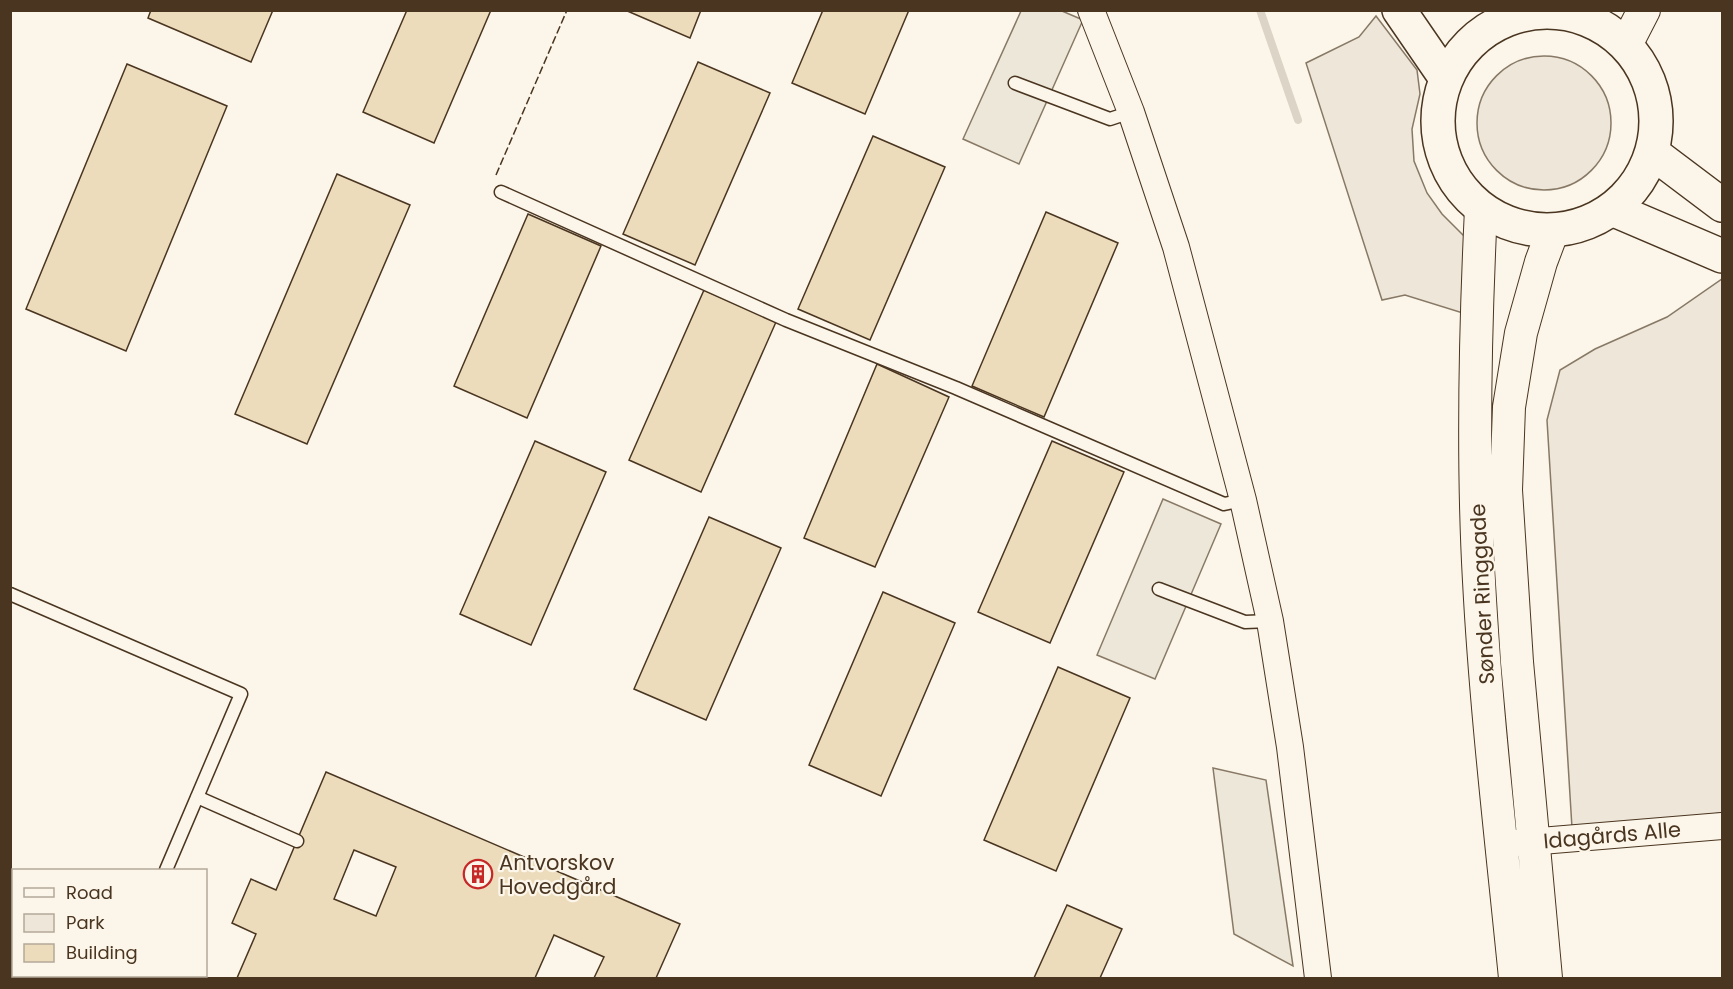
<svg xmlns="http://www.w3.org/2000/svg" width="1733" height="989" viewBox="0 0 1733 989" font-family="Poppins,sans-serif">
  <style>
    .green { fill: #ede6d9; stroke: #887966; stroke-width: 1.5 }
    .parking { fill: #ede7d9; stroke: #887966; stroke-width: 1.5 }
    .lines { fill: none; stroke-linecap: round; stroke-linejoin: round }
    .stream { stroke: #dcd4c6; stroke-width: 8 }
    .building { fill: #ecdcbc; stroke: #4a3520; stroke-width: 1.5; fill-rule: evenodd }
    .service-casing { stroke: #4a3520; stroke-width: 15 }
    .minor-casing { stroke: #4a3520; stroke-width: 28 }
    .tertiary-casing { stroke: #4a3520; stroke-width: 34 }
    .primary-casing { stroke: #4a3520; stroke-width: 36 }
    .service { stroke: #fbf6e9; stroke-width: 12 }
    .minor { stroke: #fbf6e9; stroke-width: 26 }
    .tertiary { stroke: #fbf6e9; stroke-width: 32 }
    .primary { stroke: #fbf6e9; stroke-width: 33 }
    .fence { stroke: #4a3520; stroke-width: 1.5; stroke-dasharray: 8 3; stroke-linecap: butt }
    .labels { text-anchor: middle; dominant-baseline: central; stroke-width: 4.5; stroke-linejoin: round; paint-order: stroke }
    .street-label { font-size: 21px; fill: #4a3520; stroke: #fbf6e9 }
    .poi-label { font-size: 21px; fill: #4a3520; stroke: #fbf6e9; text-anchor: start }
  </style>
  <rect width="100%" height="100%" fill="#fbf6e9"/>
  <path class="green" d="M1376,16L1417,70L1420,94L1412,129L1414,161L1427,193L1442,214L1468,240L1466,314L1405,295L1382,300L1306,63L1359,37Z
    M1477 123a67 67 0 1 1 134 0a67 67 0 1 1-134 0Z
    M1722,279V813L1572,828L1547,420L1560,370L1595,349L1667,317Z"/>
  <path class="parking" d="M1021,11H1062L1083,20L1019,164L963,139Z
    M1163,499L1221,524L1155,679L1097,655Z
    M1213,768L1266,780L1293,966L1234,934Z"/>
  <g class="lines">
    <path class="stream" d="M1260,10L1298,120"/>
  </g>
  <path class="building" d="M151,10H273L251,62L148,18Z
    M407,10H491L434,143L363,112Z
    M625,10H701L690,38Z
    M823,10H909L865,114L792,83Z
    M698,62L770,93L695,265L623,234Z
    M127,64L227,106L126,351L26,309Z
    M873,136L945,167L870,340L798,309Z
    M337,174L410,205L307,444L235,414Z
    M1046,212L1118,243L1044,417L972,386Z
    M528,214L601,246L527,418L454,386Z
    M704,290L776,322L701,492L629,460Z
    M877,364L949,397L875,567L804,538Z
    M535,441L606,472L531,645L460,614Z
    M1052,441L1124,472L1050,643L978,612Z
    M709,517L781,548L706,720L634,689Z
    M883,592L955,623L881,796L809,765Z
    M1058,667L1130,698L1056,871L984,840Z
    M326,772L680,924L656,978H594L604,957L554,935L535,978H237L256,934L232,923L251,879L276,890ZM354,850L396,867L376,916L334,899Z
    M1067,905L1122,929L1100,978H1034Z"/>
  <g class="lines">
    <g class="service-casing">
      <path id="service" d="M1015,83L1110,119L1131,112
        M501,192L786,320L956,388L1224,504L1243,500
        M1159,589L1245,622L1270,621
        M10,594L241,694L166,870
        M197,797L297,841
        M119,978L121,976"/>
    </g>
    <g class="minor-casing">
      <path id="minor" d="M1091,10L1131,112L1176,247L1243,500L1270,621L1290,747L1318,978
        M1516,843L1722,826"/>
    </g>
    <g class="tertiary-casing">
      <path id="tertiary" d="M1581,17L1587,10
        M1626,45L1644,10
        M1481,209C1475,333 1472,457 1479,581C1486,714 1502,846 1515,978
        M1546,978L1517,662L1506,490L1509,407L1521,333L1541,262L1553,230"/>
    </g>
    <g class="primary-casing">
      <path id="primary" d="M1399,10L1445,77
        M1438 121a109 109 0 1 1 218 0a109 109 0 1 1-218 0Z
        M1653,153L1722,205
        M1612,209L1722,256"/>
    </g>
    <use href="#service" class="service"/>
    <use href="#minor" class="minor"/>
    <use href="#tertiary" class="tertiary"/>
    <use href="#primary" class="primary"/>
    <path class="fence" d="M496,175L567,10"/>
  </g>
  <defs>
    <g id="building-ring" transform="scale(1.5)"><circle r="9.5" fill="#fbf6e9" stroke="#c62828" stroke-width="1.5"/><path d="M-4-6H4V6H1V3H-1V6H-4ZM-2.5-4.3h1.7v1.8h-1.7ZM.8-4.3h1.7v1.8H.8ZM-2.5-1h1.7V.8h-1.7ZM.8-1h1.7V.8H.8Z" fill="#c62828"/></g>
  </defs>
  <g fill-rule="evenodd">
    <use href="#building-ring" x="478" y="874"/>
  </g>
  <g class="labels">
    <g class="street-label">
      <text transform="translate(1482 594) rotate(-93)">Sønder Ringgade</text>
      <text transform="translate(1612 835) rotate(-5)">Idagårds Alle</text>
    </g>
    <g class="poi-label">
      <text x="499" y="862">Antvorskov<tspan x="499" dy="24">Hovedgård</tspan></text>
    </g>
  </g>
  <rect width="1733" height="989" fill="none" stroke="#4a3520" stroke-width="24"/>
  <rect x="12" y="869" width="195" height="108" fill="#fbf6e9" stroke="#b4a999" stroke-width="1.5"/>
  <rect x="24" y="888" width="30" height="9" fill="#fbf6e9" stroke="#b4a999" stroke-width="1.5"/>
  <text x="66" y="899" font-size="18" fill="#4a3520">Road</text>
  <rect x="24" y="914" width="30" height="18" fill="#ede6d9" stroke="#b4a999" stroke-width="1.5"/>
  <text x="66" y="929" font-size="18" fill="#4a3520">Park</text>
  <rect x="24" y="944" width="30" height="18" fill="#ecdcbc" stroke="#b4a999" stroke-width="1.5"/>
  <text x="66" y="959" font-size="18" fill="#4a3520">Building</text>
</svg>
